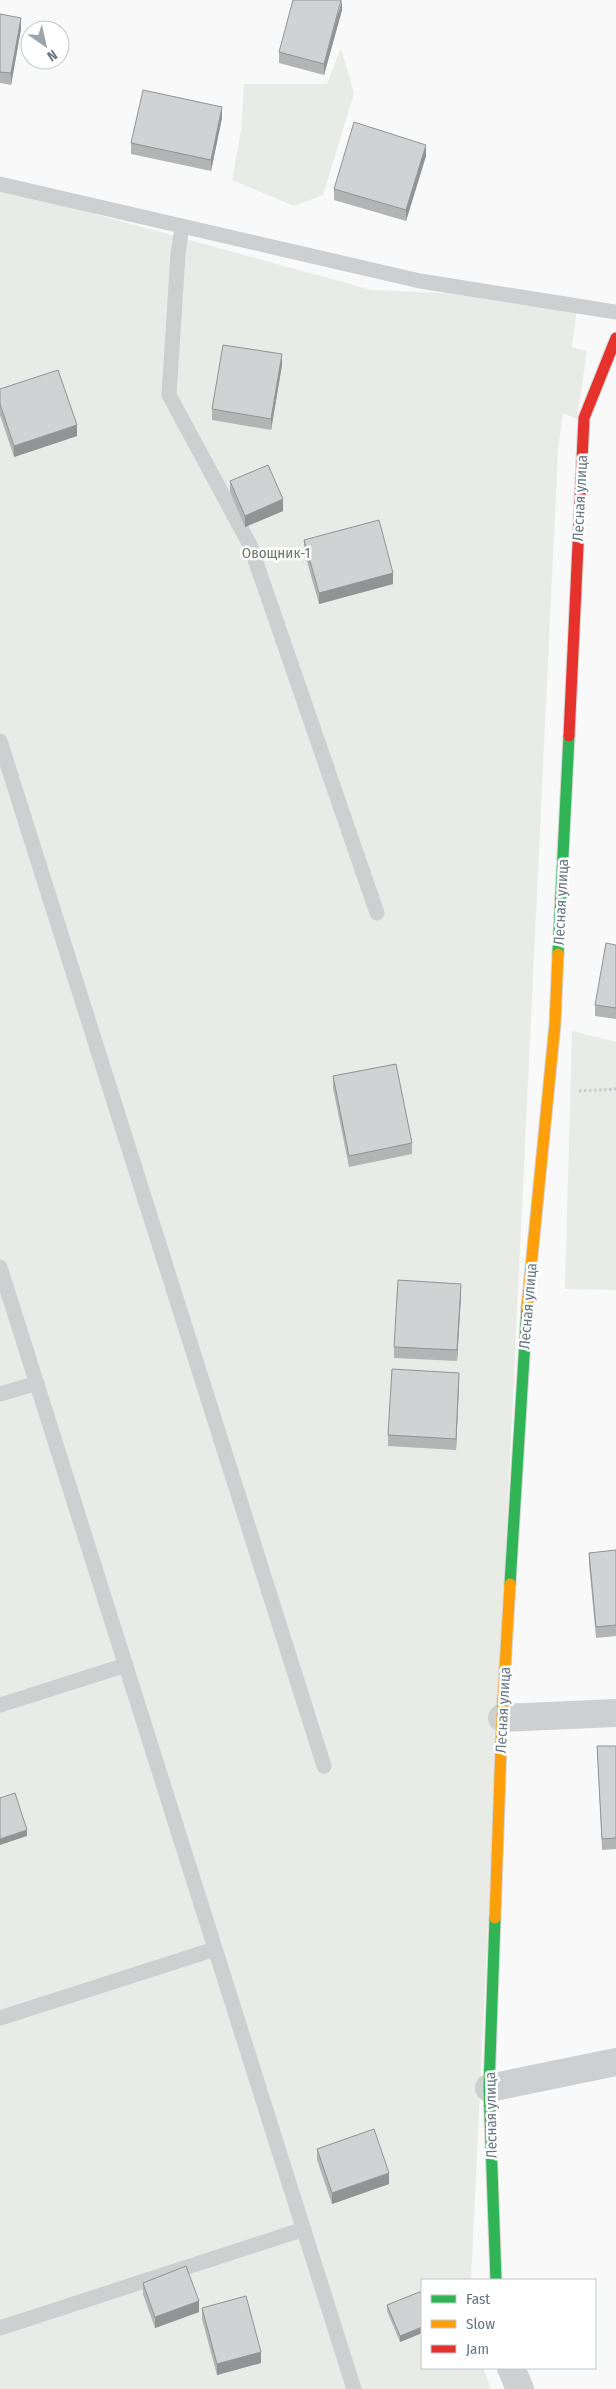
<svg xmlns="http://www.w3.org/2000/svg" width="616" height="2389" viewBox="0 0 616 2389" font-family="'Fira Sans Condensed',sans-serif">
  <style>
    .green { fill: #e8ebe6 }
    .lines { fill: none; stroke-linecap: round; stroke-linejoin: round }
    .fast-casing { stroke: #d5d6d7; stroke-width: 13 }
    .slow-casing { stroke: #d5d6d7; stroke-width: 13 }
    .jam-casing { stroke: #d5d6d7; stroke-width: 13 }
    .path { stroke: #cbcccd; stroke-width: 3; stroke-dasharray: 2.5 2.5; stroke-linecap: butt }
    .lane { stroke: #cecfd0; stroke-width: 15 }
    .street { stroke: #cecfd0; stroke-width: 28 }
    .fast { stroke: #30b455; stroke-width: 11 }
    .slow { stroke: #ff9f0a; stroke-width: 11 }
    .jam { stroke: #e5322d; stroke-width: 11 }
    .wall { fill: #b3b5b5 }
    .shaded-wall { fill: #929394 }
    .building { fill: #d0d2d3; stroke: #929394 }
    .labels { text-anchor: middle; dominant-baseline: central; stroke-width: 5; stroke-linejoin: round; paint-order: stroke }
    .street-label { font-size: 15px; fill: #657683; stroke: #fff }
    .park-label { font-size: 15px; fill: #687a64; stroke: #fff }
  </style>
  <rect width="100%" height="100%" fill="#f9f9f9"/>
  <path class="green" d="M341,48L354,93L323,195L294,206L232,180L241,131L244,84H327Z
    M0,188L372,290L578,299L572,347L587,351L577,419L563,413L558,450L471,2280H422V2368H483L491,2389H0Z
    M572,1031L616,1042V1290L565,1289Z"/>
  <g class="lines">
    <g class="fast-casing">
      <path id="fast" d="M558,954L569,736
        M510,1584L527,1308
        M495,1918L489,2088L496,2280"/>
    </g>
    <g class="slow-casing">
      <path id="slow" d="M527,1308L555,1024L558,954
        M495,1918L502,1718L510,1584"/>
    </g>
    <g class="jam-casing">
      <path id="jam" d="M569,736L584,418L616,338"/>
    </g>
    <path class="path" d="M579,1091L616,1089"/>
    <path class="lane" d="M0,184L420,281L616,312
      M182,227L178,254L169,395L250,545L377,913
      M0,741L324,1766
      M0,1267L354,2389
      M0,1394L37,1383
      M0,1705L126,1665
      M0,2018L215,1949
      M0,2328L304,2229"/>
    <path class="street" d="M502,1718L616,1713
      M489,2088L616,2062
      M511,2368L520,2389"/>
    <use href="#fast" class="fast"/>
    <use href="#slow" class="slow"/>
    <use href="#jam" class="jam"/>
  </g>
  <path class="wall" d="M342,10L324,75L279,63V52Z
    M0,14L21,29L11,85L0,83Z
    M222,118L211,171L131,154V143Z
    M426,156L406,221L334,200V189Z
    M282,365L271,430L212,420V409Z
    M0,389L77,436L14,457L0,415Z
    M230,481L283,511L245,527L230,492Z
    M304,540L393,584L319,604L304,551Z
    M616,945V1019L595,1016V1005Z
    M333,1076L412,1143V1154L349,1167L333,1088Z
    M461,1296L457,1361L394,1358V1347Z
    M459,1384L456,1450L388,1446V1435Z
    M616,1550V1636L596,1638L589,1564V1553Z
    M597,1746H616V1849L602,1850Z
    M317,2149L389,2184L332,2204L317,2160Z
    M143,2283L199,2312L155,2328L143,2294Z
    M422,2291V2333L400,2342L387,2311V2305Z
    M202,2308L261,2363L217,2375L202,2319Z"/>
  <path class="shaded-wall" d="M342,0V10L324,75V64Z
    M21,18V29L11,85V73Z
    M222,107V118L211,171V160Z
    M426,145V156L406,221V210Z
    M282,354V365L271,430V419Z
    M77,425V436L14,457V446Z
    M283,499V511L245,527V516Z
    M393,573V584L319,604V593Z
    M461,1284V1296L457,1361V1350Z
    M459,1373V1384L456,1450V1439Z
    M27,1830V1836L0,1845V1839Z
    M389,2173V2184L332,2204V2193Z
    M199,2301V2312L155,2328V2317Z
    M422,2327V2333L400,2342V2336Z
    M261,2352V2363L217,2375V2364Z"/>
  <path class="building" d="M293,0H341L324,64L279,52Z
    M0,14L21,18L11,73L0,72Z
    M143,90L222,107L211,160L131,143Z
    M354,122L426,145L406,210L334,189Z
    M223,345L282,354L271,419L212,409Z
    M58,370L77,425L14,446L0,404V389Z
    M268,465L283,499L245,516L230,481Z
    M379,520L393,573L319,593L304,540Z
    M606,943L616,945V1008L595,1005Z
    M396,1064L412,1143L349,1156L333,1076Z
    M398,1280L461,1284L457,1350L394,1347Z
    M392,1369L459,1373L456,1439L388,1435Z
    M616,1550V1625L596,1627L589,1553Z
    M597,1746H616V1838L602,1839Z
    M15,1793L27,1830L0,1839V1798Z
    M374,2129L389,2173L332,2193L317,2149Z
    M186,2266L199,2301L155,2317L143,2283Z
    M422,2291V2327L400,2336L387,2305Z
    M246,2296L261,2352L217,2364L202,2308Z"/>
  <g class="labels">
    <g class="street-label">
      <text transform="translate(580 498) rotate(-87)">Лесная улица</text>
      <text transform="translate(561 902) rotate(-87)">Лесная улица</text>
      <text transform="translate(528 1306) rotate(-85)">Лесная улица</text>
      <text transform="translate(503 1710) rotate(-87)">Лесная улица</text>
      <text transform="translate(491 2115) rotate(-91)">Лесная улица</text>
    </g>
    <g class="park-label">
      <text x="276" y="553">Овощник-1</text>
    </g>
  </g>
  <rect x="421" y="2279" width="175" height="90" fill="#ffffff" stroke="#c1c8cd"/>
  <rect x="431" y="2295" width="25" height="8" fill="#30b455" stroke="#c1c8cd"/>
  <text x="466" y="2304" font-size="15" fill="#657683">Fast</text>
  <rect x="431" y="2320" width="25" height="8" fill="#ff9f0a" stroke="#c1c8cd"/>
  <text x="466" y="2329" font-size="15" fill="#657683">Slow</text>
  <rect x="431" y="2345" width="25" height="8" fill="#e5322d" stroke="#c1c8cd"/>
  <text x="466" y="2354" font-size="15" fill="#657683">Jam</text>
  <g transform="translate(45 45) rotate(146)"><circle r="24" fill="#ffffff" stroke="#c1c8cd"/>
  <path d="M0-4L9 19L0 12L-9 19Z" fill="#99a4ac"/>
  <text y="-8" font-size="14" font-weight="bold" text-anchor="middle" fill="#657683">N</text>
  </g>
</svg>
